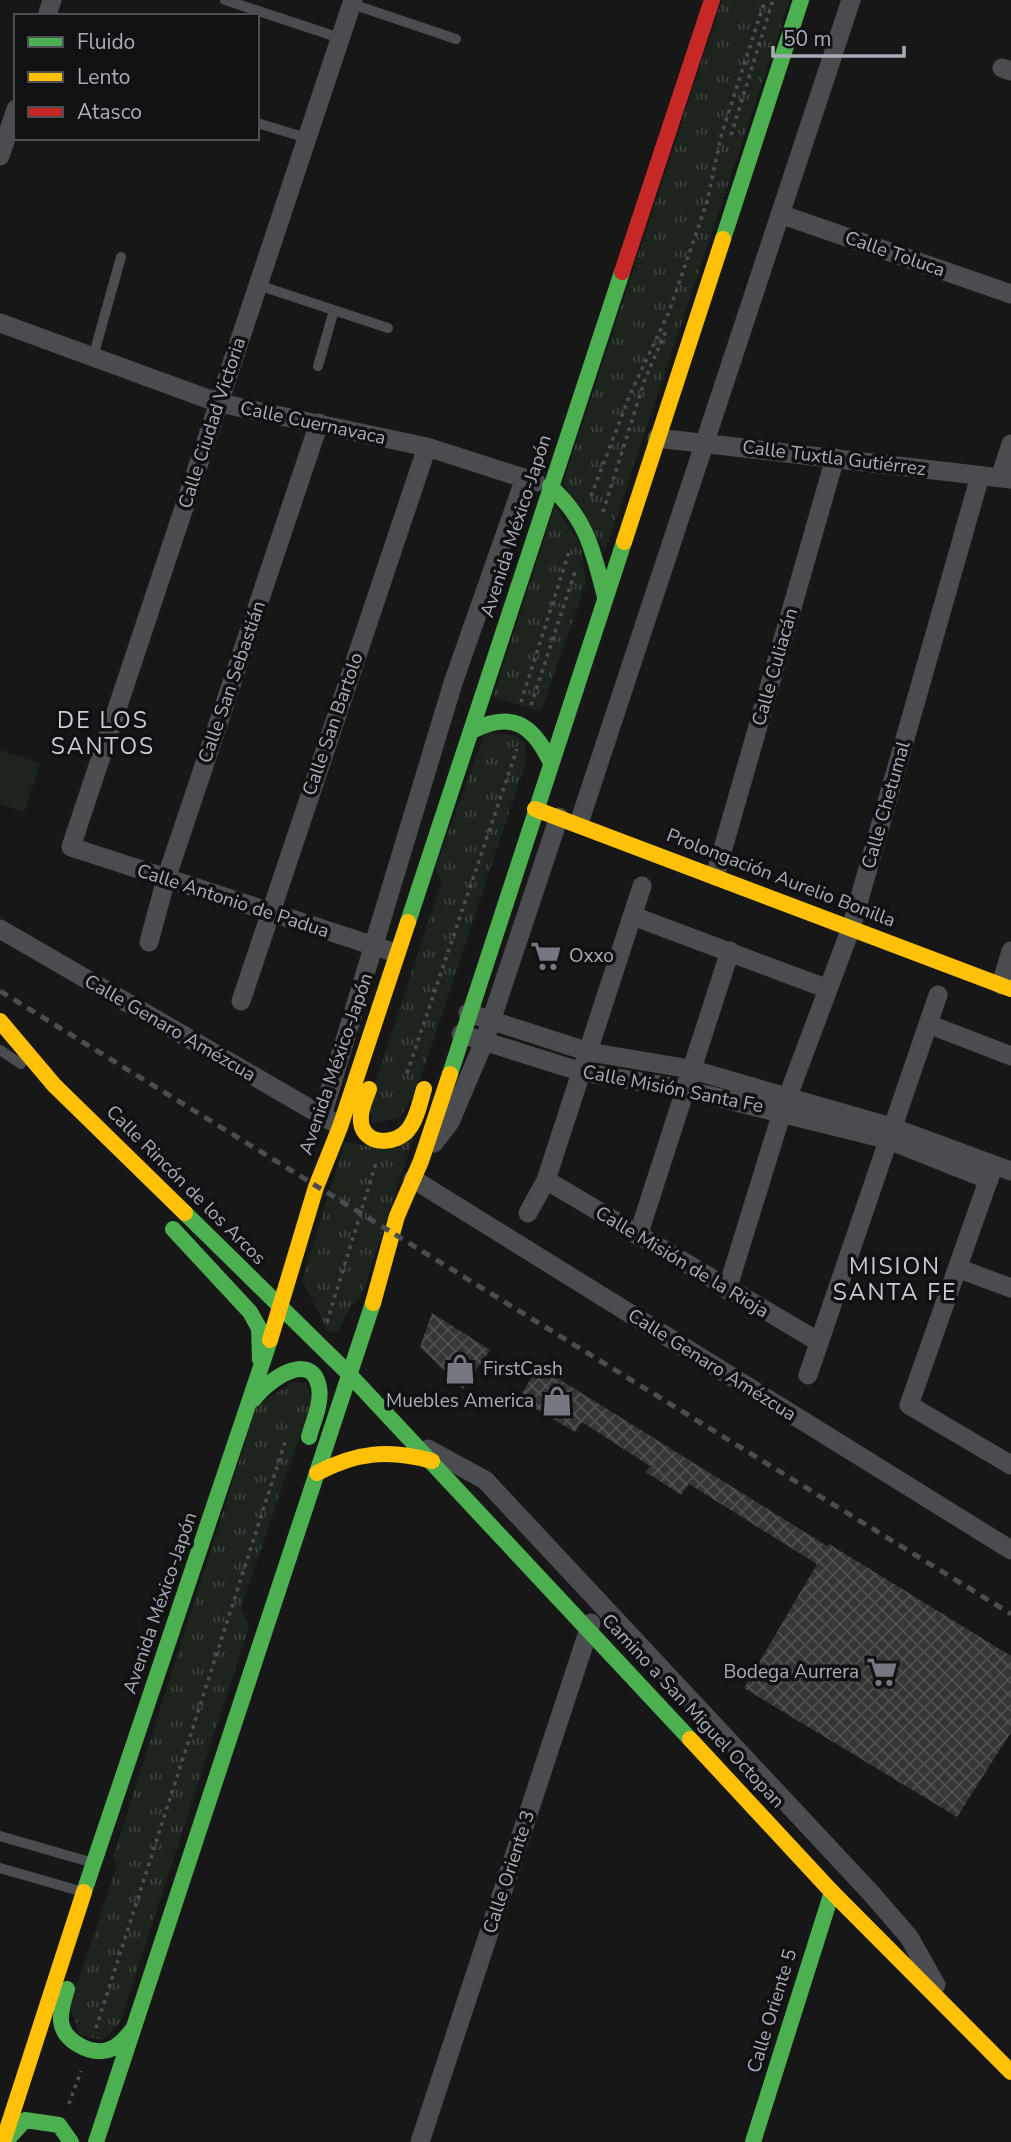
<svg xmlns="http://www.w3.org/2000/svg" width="1011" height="2142" viewBox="0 0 1011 2142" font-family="'Nunito Sans',sans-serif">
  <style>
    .park { fill: url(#park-tufts) }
    .garden { fill: #1d241e }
    .building { fill: url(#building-cross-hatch) }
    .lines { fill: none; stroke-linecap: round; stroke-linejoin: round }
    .path { stroke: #4d4e52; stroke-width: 3.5; stroke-dasharray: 3.5 5; stroke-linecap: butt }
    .lane { stroke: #4b4c50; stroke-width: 10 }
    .street { stroke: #4b4c50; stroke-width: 19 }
    .fast { stroke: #4caf50; stroke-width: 16 }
    .slow { stroke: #ffc107; stroke-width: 16 }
    .jam { stroke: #c62828; stroke-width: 16 }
    .rail { stroke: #4b4c4f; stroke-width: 5; stroke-dasharray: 9 7; stroke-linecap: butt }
    .labels { text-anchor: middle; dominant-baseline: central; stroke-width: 7; stroke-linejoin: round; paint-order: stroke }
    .street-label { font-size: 19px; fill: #a8adb8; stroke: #111113 }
    .poi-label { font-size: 19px; fill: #a8adb8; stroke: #111113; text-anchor: start }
    .quarter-label { font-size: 23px; letter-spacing: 2px; fill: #c9ccd4; stroke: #111113 }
  </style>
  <defs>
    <pattern id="park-tufts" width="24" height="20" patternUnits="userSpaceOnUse" patternTransform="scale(1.75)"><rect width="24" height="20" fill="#1d241e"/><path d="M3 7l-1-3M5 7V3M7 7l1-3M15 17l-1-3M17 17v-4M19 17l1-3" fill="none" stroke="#3b413d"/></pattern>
    <pattern id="building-cross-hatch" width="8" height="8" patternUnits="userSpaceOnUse" patternTransform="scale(1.75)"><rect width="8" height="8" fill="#353536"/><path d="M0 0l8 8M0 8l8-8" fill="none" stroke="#4f5051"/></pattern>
  </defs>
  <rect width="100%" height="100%" fill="#171717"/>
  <path class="park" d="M722,0H790L605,551L563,483Z
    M555,505L581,545L586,583L541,711L493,697Z
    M485,732L517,736L526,744L525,764L418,1086L400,1118L373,1123L369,1102L442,880L435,869Z
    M414,1136L361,1298L350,1307L338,1332L328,1331L302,1280L345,1142L366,1146Z
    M294,1382L306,1383L312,1400L241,1607L249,1627L120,2023L103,2040L80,2035L70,2006L117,1865L113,1857L257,1405Z"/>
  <path class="garden" d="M0,750L40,763L24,812L0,804Z"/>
  <path class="building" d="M432,1313L490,1350L463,1389L420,1347Z
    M538,1366L827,1546L829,1544L1011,1656V1732L957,1817L744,1688L817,1564L689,1484L681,1495L646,1472L650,1466L582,1422L575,1432L519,1399Z"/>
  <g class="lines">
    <path class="path" d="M731,135L773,0
      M591,496L631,392L669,312L707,202L721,136L765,0
      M603,512L645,379L666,331
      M521,702L569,552
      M531,705L575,572
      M407,1073L517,749
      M327,1322L376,1163
      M96,2028L286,1439
      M69,2104L81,2071"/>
    <path class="lane" d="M225,0L340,38
      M352,4L456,39
      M257,123L307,138
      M258,285L388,328
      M93,357L121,257
      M318,366L334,310
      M0,1050L21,1064
      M0,1836L90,1862
      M0,1868L80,1891"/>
    <path class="street" d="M353,0L71,847L396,953
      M47,16L52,0
      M1002,68L1011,71
      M0,156L16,109
      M780,214L1011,294
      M0,323L219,403L427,447L536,482
      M657,438L1011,479
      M1000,478L1011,444
      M579,823L851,0
      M715,876L835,458
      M633,916L828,989
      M0,929L333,1122
      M149,942L166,879L319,423
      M1001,985L1011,951
      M241,1001L427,447
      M468,1013L589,1052L690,1069L891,1127L1011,1171
      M928,1024L1011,1056
      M461,1034L582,1072L683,1089L886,1139L989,1180
      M322,1116L453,683L525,478
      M434,1143L450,1122L484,1042L559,817
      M993,1167L909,1405L1011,1465
      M413,1179L1011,1550
      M546,1180L819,1342
      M528,1213L546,1180L642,886
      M638,1236L730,951
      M960,1269L1011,1288
      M727,1290L782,1112L851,928L980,476
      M808,1375L938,995
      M428,1449L485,1480L870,1892L909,1937L936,1985
      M420,2142L591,1623"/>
    <path class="fast" d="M723,239L801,0
      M550,486C587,520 593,550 605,597
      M472,731C510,711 532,723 550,761
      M408,922L622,272
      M450,1074L624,542
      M185,1213L348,1373L690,1739
      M173,1229L250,1312L259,1328L260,1360
      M254,1399C266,1382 311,1348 319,1387C322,1404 313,1421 309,1437
      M84,1892L270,1340
      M67,1989C64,1999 60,2011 61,2021C63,2041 90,2055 108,2050C119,2047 126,2037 133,2029
      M5,2142L25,2120L59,2125L71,2142
      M96,2142L373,1303
      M753,2142L832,1892"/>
    <path class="slow" d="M624,542L723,239
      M535,809L1011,989
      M0,1021L54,1085L185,1213
      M369,1089C365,1100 358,1114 362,1127C369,1146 396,1144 408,1130C417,1119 420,1102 424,1089
      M373,1303L397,1216L421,1161L450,1074
      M270,1340L316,1187L340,1127L408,922
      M317,1473C357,1452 389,1449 432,1461
      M690,1739L832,1892L1011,2072
      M3,2142L84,1892"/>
    <path class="jam" d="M622,272L712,0"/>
    <path class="rail" d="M0,991L1011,1614"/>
  </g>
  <defs>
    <g id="supermarket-bare" transform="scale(2.415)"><path d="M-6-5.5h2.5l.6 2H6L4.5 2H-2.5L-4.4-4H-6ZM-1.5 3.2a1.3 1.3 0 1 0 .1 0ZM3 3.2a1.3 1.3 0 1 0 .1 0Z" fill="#757880" stroke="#111113" stroke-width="2.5" paint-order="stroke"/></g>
    <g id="shop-bare" transform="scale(2.415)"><path d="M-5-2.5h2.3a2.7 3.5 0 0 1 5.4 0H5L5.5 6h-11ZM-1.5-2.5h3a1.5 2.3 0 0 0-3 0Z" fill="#757880" stroke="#111113" stroke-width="2.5" paint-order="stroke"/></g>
  </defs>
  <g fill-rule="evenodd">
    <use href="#supermarket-bare" x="546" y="956"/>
    <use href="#shop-bare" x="460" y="1369"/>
    <use href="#shop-bare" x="557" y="1401"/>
    <use href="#supermarket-bare" x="882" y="1672"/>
  </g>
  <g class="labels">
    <g class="street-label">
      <text transform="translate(895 254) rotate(19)">Calle Toluca</text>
      <text transform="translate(212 423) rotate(-72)">Calle Ciudad Victoria</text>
      <text transform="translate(313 423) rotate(12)">Calle Cuernavaca</text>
      <text transform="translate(834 458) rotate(7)">Calle Tuxtla Gutiérrez</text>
      <text transform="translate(516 526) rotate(-72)">Avenida México-Japón</text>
      <text transform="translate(775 667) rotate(-74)">Calle Culiacán</text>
      <text transform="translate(232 682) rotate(-71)">Calle San Sebastián</text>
      <text transform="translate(333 724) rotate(-71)">Calle San Bartolo</text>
      <text transform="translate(886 805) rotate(-74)">Calle Chetumal</text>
      <text transform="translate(781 878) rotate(21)">Prolongación Aurelio Bonilla</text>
      <text transform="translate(233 901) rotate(18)">Calle Antonio de Padua</text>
      <text transform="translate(170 1028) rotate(30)">Calle Genaro Amézcua</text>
      <text transform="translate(336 1064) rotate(-71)">Avenida México-Japón</text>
      <text transform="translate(673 1089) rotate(11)">Calle Misión Santa Fe</text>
      <text transform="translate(186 1185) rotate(45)">Calle Rincón de los Arcos</text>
      <text transform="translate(682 1262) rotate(31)">Calle Misión de la Rioja</text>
      <text transform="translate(712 1365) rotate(32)">Calle Genaro Amézcua</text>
      <text transform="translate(160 1603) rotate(-71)">Avenida México-Japón</text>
      <text transform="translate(693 1711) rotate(47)">Camino a San Miguel Octopan</text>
      <text transform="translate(509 1872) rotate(-72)">Calle Oriente 3</text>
      <text transform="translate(772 2011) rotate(-73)">Calle Oriente 5</text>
    </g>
    <g class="poi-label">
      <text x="569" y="956">Oxxo</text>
      <text x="483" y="1369">FirstCash</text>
      <text x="534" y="1401" text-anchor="end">Muebles America</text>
      <text x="859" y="1672" text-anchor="end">Bodega Aurrera</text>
    </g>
    <g class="quarter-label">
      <text x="103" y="720">DE LOS<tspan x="103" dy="26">SANTOS</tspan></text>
      <text x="895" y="1266">MISION<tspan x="895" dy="26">SANTA FE</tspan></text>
    </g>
  </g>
  <rect x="14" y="14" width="245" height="126" fill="#111113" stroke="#4d4f55" stroke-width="2"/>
  <rect x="28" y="37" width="35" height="10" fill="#4caf50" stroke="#4d4f55" stroke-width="2"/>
  <text x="77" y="49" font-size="21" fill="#a8adb8">Fluido</text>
  <rect x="28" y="72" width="35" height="10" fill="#ffc107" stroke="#4d4f55" stroke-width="2"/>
  <text x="77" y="84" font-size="21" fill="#a8adb8">Lento</text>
  <rect x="28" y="107" width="35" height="10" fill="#c62828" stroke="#4d4f55" stroke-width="2"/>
  <text x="77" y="119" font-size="21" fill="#a8adb8">Atasco</text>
  <path d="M773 46v10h131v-10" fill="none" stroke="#a8adb8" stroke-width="3.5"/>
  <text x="783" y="46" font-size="21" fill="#a8adb8" stroke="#111113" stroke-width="5" paint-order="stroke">50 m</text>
</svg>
